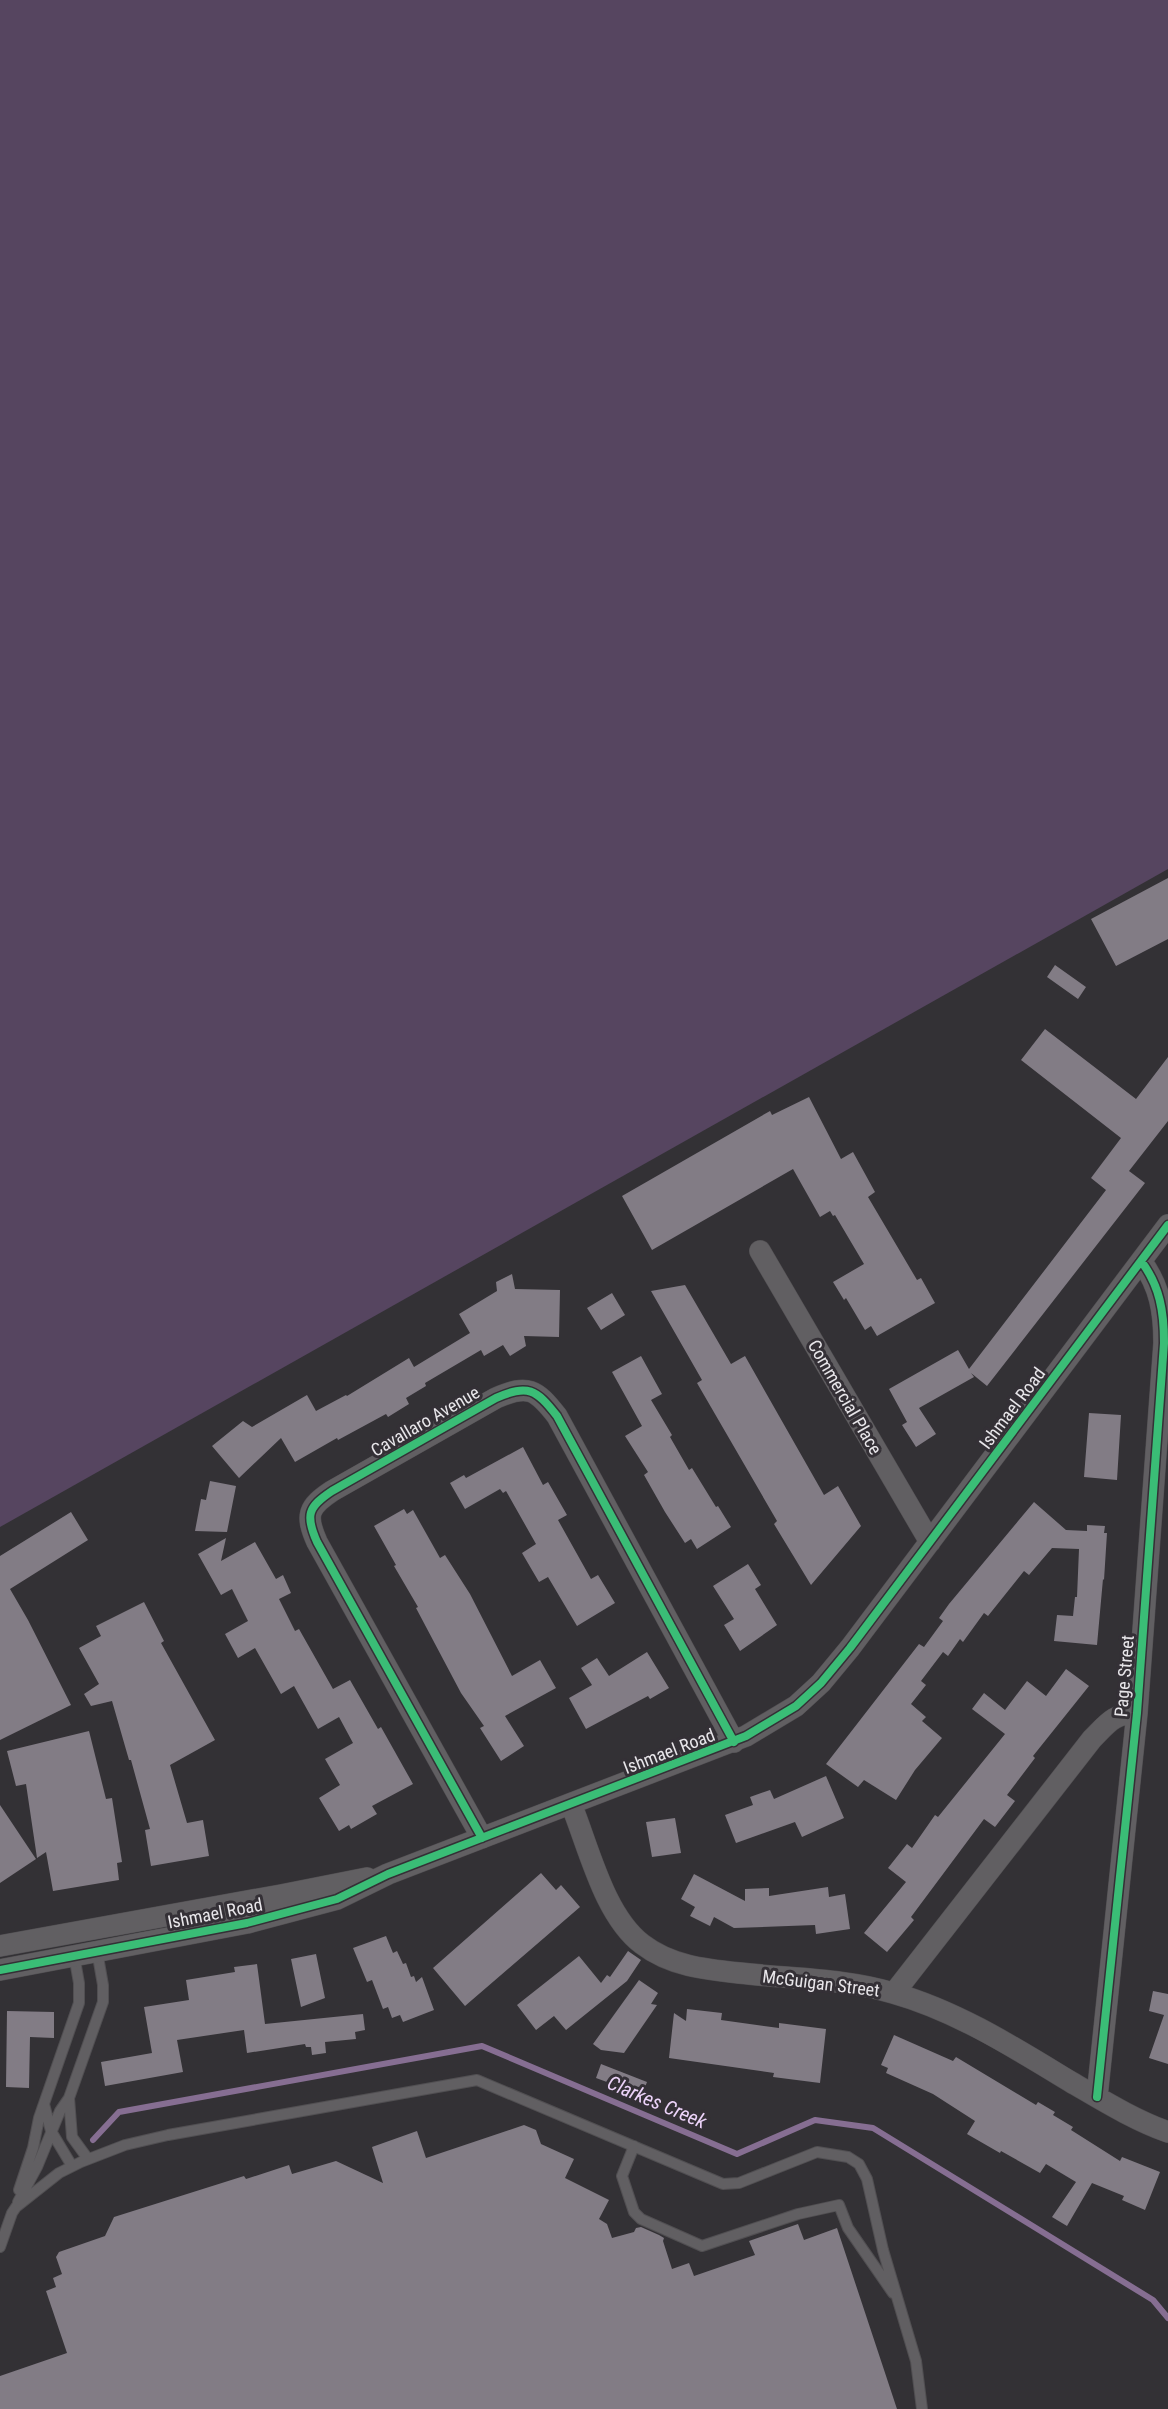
<svg xmlns="http://www.w3.org/2000/svg" width="1168" height="2409" viewBox="0 0 1168 2409" font-family="'Roboto Condensed',sans-serif">
  <style>
    .green { fill: #564560 }
    .lines { fill: none; stroke-linecap: round; stroke-linejoin: round }
    .stream { stroke: #866e92; stroke-width: 6 }
    .building { fill: #827c85 }
    .lane-casing { stroke: #514f52; stroke-width: 12 }
    .street-casing { stroke: #514f52; stroke-width: 22 }
    .lane { stroke: #615f62; stroke-width: 10 }
    .street { stroke: #615f62; stroke-width: 21 }
    .cycleway-casing { stroke: #343036; stroke-width: 11 }
    .cycleway { stroke: #3abd76; stroke-width: 8 }
    .labels { text-anchor: middle; dominant-baseline: central; stroke-width: 6; stroke-linejoin: round; paint-order: stroke }
    .street-label { font-size: 18px; fill: #e8e6ea; stroke: #343036 }
    .water-label { font-size: 20px; font-style: italic; fill: #edd4fa; stroke: #343036 }
  </style>
  <rect width="100%" height="100%" fill="#333135"/>
  <path class="green" d="M0,0H1168V869L0,1527Z"/>
  <g class="lines">
    <path class="stream" d="M93,2140L119,2112L482,2046L737,2154L815,2120L873,2128L1153,2300L1168,2318"/>
  </g>
  <path class="building" d="M1168,878V939L1116,966L1091,919Z
    M1055,965L1086,987L1078,999L1047,977Z
    M1045,1029L1136,1099L1168,1057V1121L1129,1171L1145,1183L987,1386L971,1373L974,1377L919,1408L936,1434L916,1447L902,1425L907,1422L889,1389L958,1350L969,1369L1106,1190L1091,1178L1121,1138L1021,1060Z
    M809,1097L841,1159L853,1152L875,1192L868,1197L917,1280L921,1278L935,1303L877,1336L871,1326L865,1330L846,1298L844,1300L833,1282L864,1264L835,1215L833,1216L830,1211L820,1217L793,1169L652,1250L622,1196L770,1111L772,1115Z
    M512,1274L515,1289L560,1290L559,1337L524,1336L526,1346L510,1356L503,1345L484,1356L481,1350L425,1383L426,1386L406,1398L409,1404L388,1417L386,1414L338,1440L337,1438L295,1462L281,1438L239,1478L212,1446L243,1421L252,1427L307,1395L316,1411L346,1395L347,1396L409,1358L414,1367L470,1333L459,1314L497,1291L496,1282Z
    M685,1285L731,1364L745,1356L824,1495L838,1486L861,1526L811,1585L774,1524L777,1521L697,1383L702,1380L651,1291Z
    M612,1293L625,1315L601,1330L587,1308Z
    M641,1356L662,1394L651,1400L672,1435L670,1437L689,1470L692,1468L716,1507L718,1506L731,1527L697,1549L691,1539L685,1543L665,1512L644,1475L648,1472L625,1436L642,1426L612,1372Z
    M1089,1413L1121,1415L1117,1480L1084,1477Z
    M523,1447L543,1485L548,1482L567,1515L558,1520L591,1579L598,1575L615,1603L577,1626L548,1577L539,1582L522,1553L536,1544L506,1491L503,1493L500,1489L465,1509L450,1483L464,1475L466,1478Z
    M210,1481L236,1486L227,1532L195,1531L201,1499L206,1500Z
    M1034,1502L1066,1530L1087,1531V1525L1105,1526L1104,1533H1107L1104,1580L1103,1579L1097,1645L1054,1641L1057,1615L1073,1616L1075,1597H1077L1079,1549L1052,1548L1029,1575L1024,1571L988,1616L984,1613L963,1642L960,1639L948,1656L943,1652L921,1681L926,1685L911,1704L926,1717L922,1721L942,1738L915,1770L896,1800L864,1780L858,1787L826,1764L919,1644L924,1647L943,1621L939,1618L949,1604Z
    M404,1509L407,1514L413,1510L440,1558L445,1555L470,1594L512,1676L540,1660L556,1688L505,1716L524,1746L501,1761L480,1728L484,1726L461,1693L416,1608L418,1607L394,1566L396,1565L374,1526Z
    M71,1512L88,1540L10,1589L28,1620L71,1705L0,1740V1556Z
    M226,1538L221,1561L255,1542L276,1579L283,1575L291,1593L279,1599L295,1631L299,1629L333,1689L350,1680L378,1729L381,1727L413,1784L372,1806L377,1814L351,1829L349,1825L339,1831L319,1798L340,1785L325,1759L353,1743L339,1717L318,1729L294,1686L281,1694L255,1648L238,1658L225,1634L248,1621L232,1589L221,1595L198,1554Z
    M748,1564L761,1585L755,1589L777,1625L740,1651L724,1625L734,1619L713,1586Z
    M144,1602L164,1641L161,1643L215,1740L170,1765L187,1823L203,1820L209,1856L151,1866L145,1830L150,1829L131,1760H129L112,1701L91,1706L84,1694L99,1684L79,1648L101,1636L96,1626Z
    M647,1652L669,1688L650,1699L648,1696L586,1729L569,1698L592,1685L581,1668L597,1658L609,1676Z
    M1066,1669L1089,1686L1033,1756L1035,1758L1007,1795L1015,1801L995,1827L984,1819L911,1917L914,1920L887,1952L864,1933L906,1882L888,1868L907,1844L912,1848L935,1815L938,1817L1005,1734L972,1709L984,1693L1005,1710L1027,1681L1046,1696Z
    M89,1731L106,1799L112,1798L122,1862L117,1863L119,1880L53,1891L46,1852L37,1858L26,1784L16,1786L7,1751Z
    M826,1776L844,1818L802,1837L795,1822L736,1843L725,1815L753,1805L750,1797L770,1790L774,1799Z
    M0,1805L36,1859L0,1883Z
    M675,1818L681,1853L652,1857L646,1822Z
    M541,1873L556,1890L561,1885L580,1907L465,2006L433,1968Z
    M694,1874L745,1901V1889L769,1888V1896L828,1887L829,1897L845,1894L850,1929L816,1934L815,1925L734,1928L714,1917L710,1926L690,1916L695,1907L681,1899Z
    M386,1936L393,1953L397,1951L403,1964L406,1963L411,1977L414,1976L416,1982L422,1977L434,2010L403,2022L400,2015L392,2018L388,2007L383,2009L372,1980L367,1982L353,1948Z
    M628,1951L641,1960L627,1981L566,2030L554,2016L536,2030L517,2005L579,1956L601,1983L607,1975L610,1977Z
    M316,1954L325,1998L301,2007L291,1959Z
    M257,1964L265,2024L363,2014L365,2030L355,2032L356,2039L325,2042L326,2053L312,2055L311,2047H306L305,2044L247,2053L244,2030L177,2040L183,2072L105,2086L101,2062L152,2053L144,2007L189,2000L186,1980L235,1972L234,1967Z
    M639,1980L658,1993L651,2004L657,2005L624,2053L601,2050L593,2044Z
    M1153,1991L1168,1994V2064L1149,2058L1164,2015L1149,2011Z
    M687,2009L722,2013L721,2020L779,2028V2023L826,2029L820,2083L773,2077L774,2073L669,2058L674,2013L686,2021Z
    M7,2011L54,2012V2038L30,2037L29,2088L6,2087Z
    M894,2035L953,2061L956,2057L1036,2105L1038,2102L1055,2112L1053,2115L1073,2127L1071,2130L1120,2161L1122,2157L1160,2172L1145,2210L1122,2200L1124,2196L1092,2183L1067,2226L1052,2217L1076,2182L1046,2164L1040,2173L1001,2151L1000,2153L967,2134L975,2121L933,2094L886,2073L888,2068L881,2065Z
    M601,2064L647,2082L642,2095L596,2078Z
    M524,2125L536,2130L541,2144L574,2159L565,2178L609,2200L599,2219L607,2224L612,2238L634,2232L636,2228L641,2227L659,2235L664,2238L663,2241L672,2269L689,2263L694,2276L755,2255L749,2241L798,2224L804,2240L837,2228L897,2409H0V2376L67,2353L46,2291L56,2287L53,2278L62,2274L56,2257L59,2252L105,2236L114,2217L244,2176L246,2179L289,2165L292,2174L336,2161L383,2183L372,2147L417,2131L426,2158Z"/>
  <g class="lines">
    <g class="lane-casing">
      <path id="lane" d="M69,2098L72,2137L88,2159
        M44,2104L51,2131L72,2166
        M634,2146L622,2176L634,2212L641,2219L702,2246L798,2214L839,2205L848,2228L893,2293
        M19,2190L33,2148L39,2118L79,2003V1983L74,1955
        M18,2202L37,2167L60,2111L69,2098L103,2002V1985L97,1951
        M0,2247L12,2213L16,2207L59,2173L81,2162L125,2145L168,2135L477,2080L723,2184L739,2183L817,2152L848,2157L859,2164L867,2179L883,2250L916,2361L922,2409"/>
    </g>
    <g class="street-casing">
      <path id="street" d="M760,1251L930,1542
        M571,1804C589,1848 604,1915 642,1944C673,1968 712,1970 749,1974C797,1979 847,1979 893,1993C957,2011 1015,2048 1071,2082C1102,2100 1134,2120 1168,2132
        M482,1838L317,1542C305,1515 308,1507 332,1491L496,1398C528,1384 536,1389 557,1416L734,1742
        M0,1946L281,1895L367,1878
        M0,1970L247,1923L337,1899L388,1874L746,1736L796,1706L821,1683L850,1648L1168,1225
        M894,1993L1092,1739C1107,1724 1114,1713 1137,1713
        M1097,2097L1137,1713L1164,1343C1164,1312 1160,1286 1141,1261"/>
    </g>
    <use href="#lane" class="lane"/>
    <use href="#street" class="street"/>
    <g class="cycleway-casing">
      <path id="cycleway" d="M482,1838L317,1542C305,1515 308,1507 332,1491L496,1398C528,1384 536,1389 557,1416L734,1742
        M0,1970L247,1923L337,1899L388,1874L746,1736L796,1706L821,1683L850,1648L1168,1225
        M1097,2097L1137,1713L1164,1343C1164,1312 1160,1286 1141,1261"/>
    </g>
    <use href="#cycleway" class="cycleway"/>
  </g>
  <g class="labels">
    <g class="street-label">
      <text transform="translate(845 1397) rotate(60)">Commercial Place</text>
      <text transform="translate(1012 1408) rotate(-53)">Ishmael Road</text>
      <text transform="translate(425 1421) rotate(-30)">Cavallaro Avenue</text>
      <text transform="translate(1124 1676) rotate(-85)">Page Street</text>
      <text transform="translate(669 1751) rotate(-21)">Ishmael Road</text>
      <text transform="translate(215 1913) rotate(-11)">Ishmael Road</text>
      <text transform="translate(821 1983) rotate(7)">McGuigan Street</text>
    </g>
    <g class="water-label">
      <text transform="translate(657 2102) rotate(23)">Clarkes Creek</text>
    </g>
  </g>
</svg>
